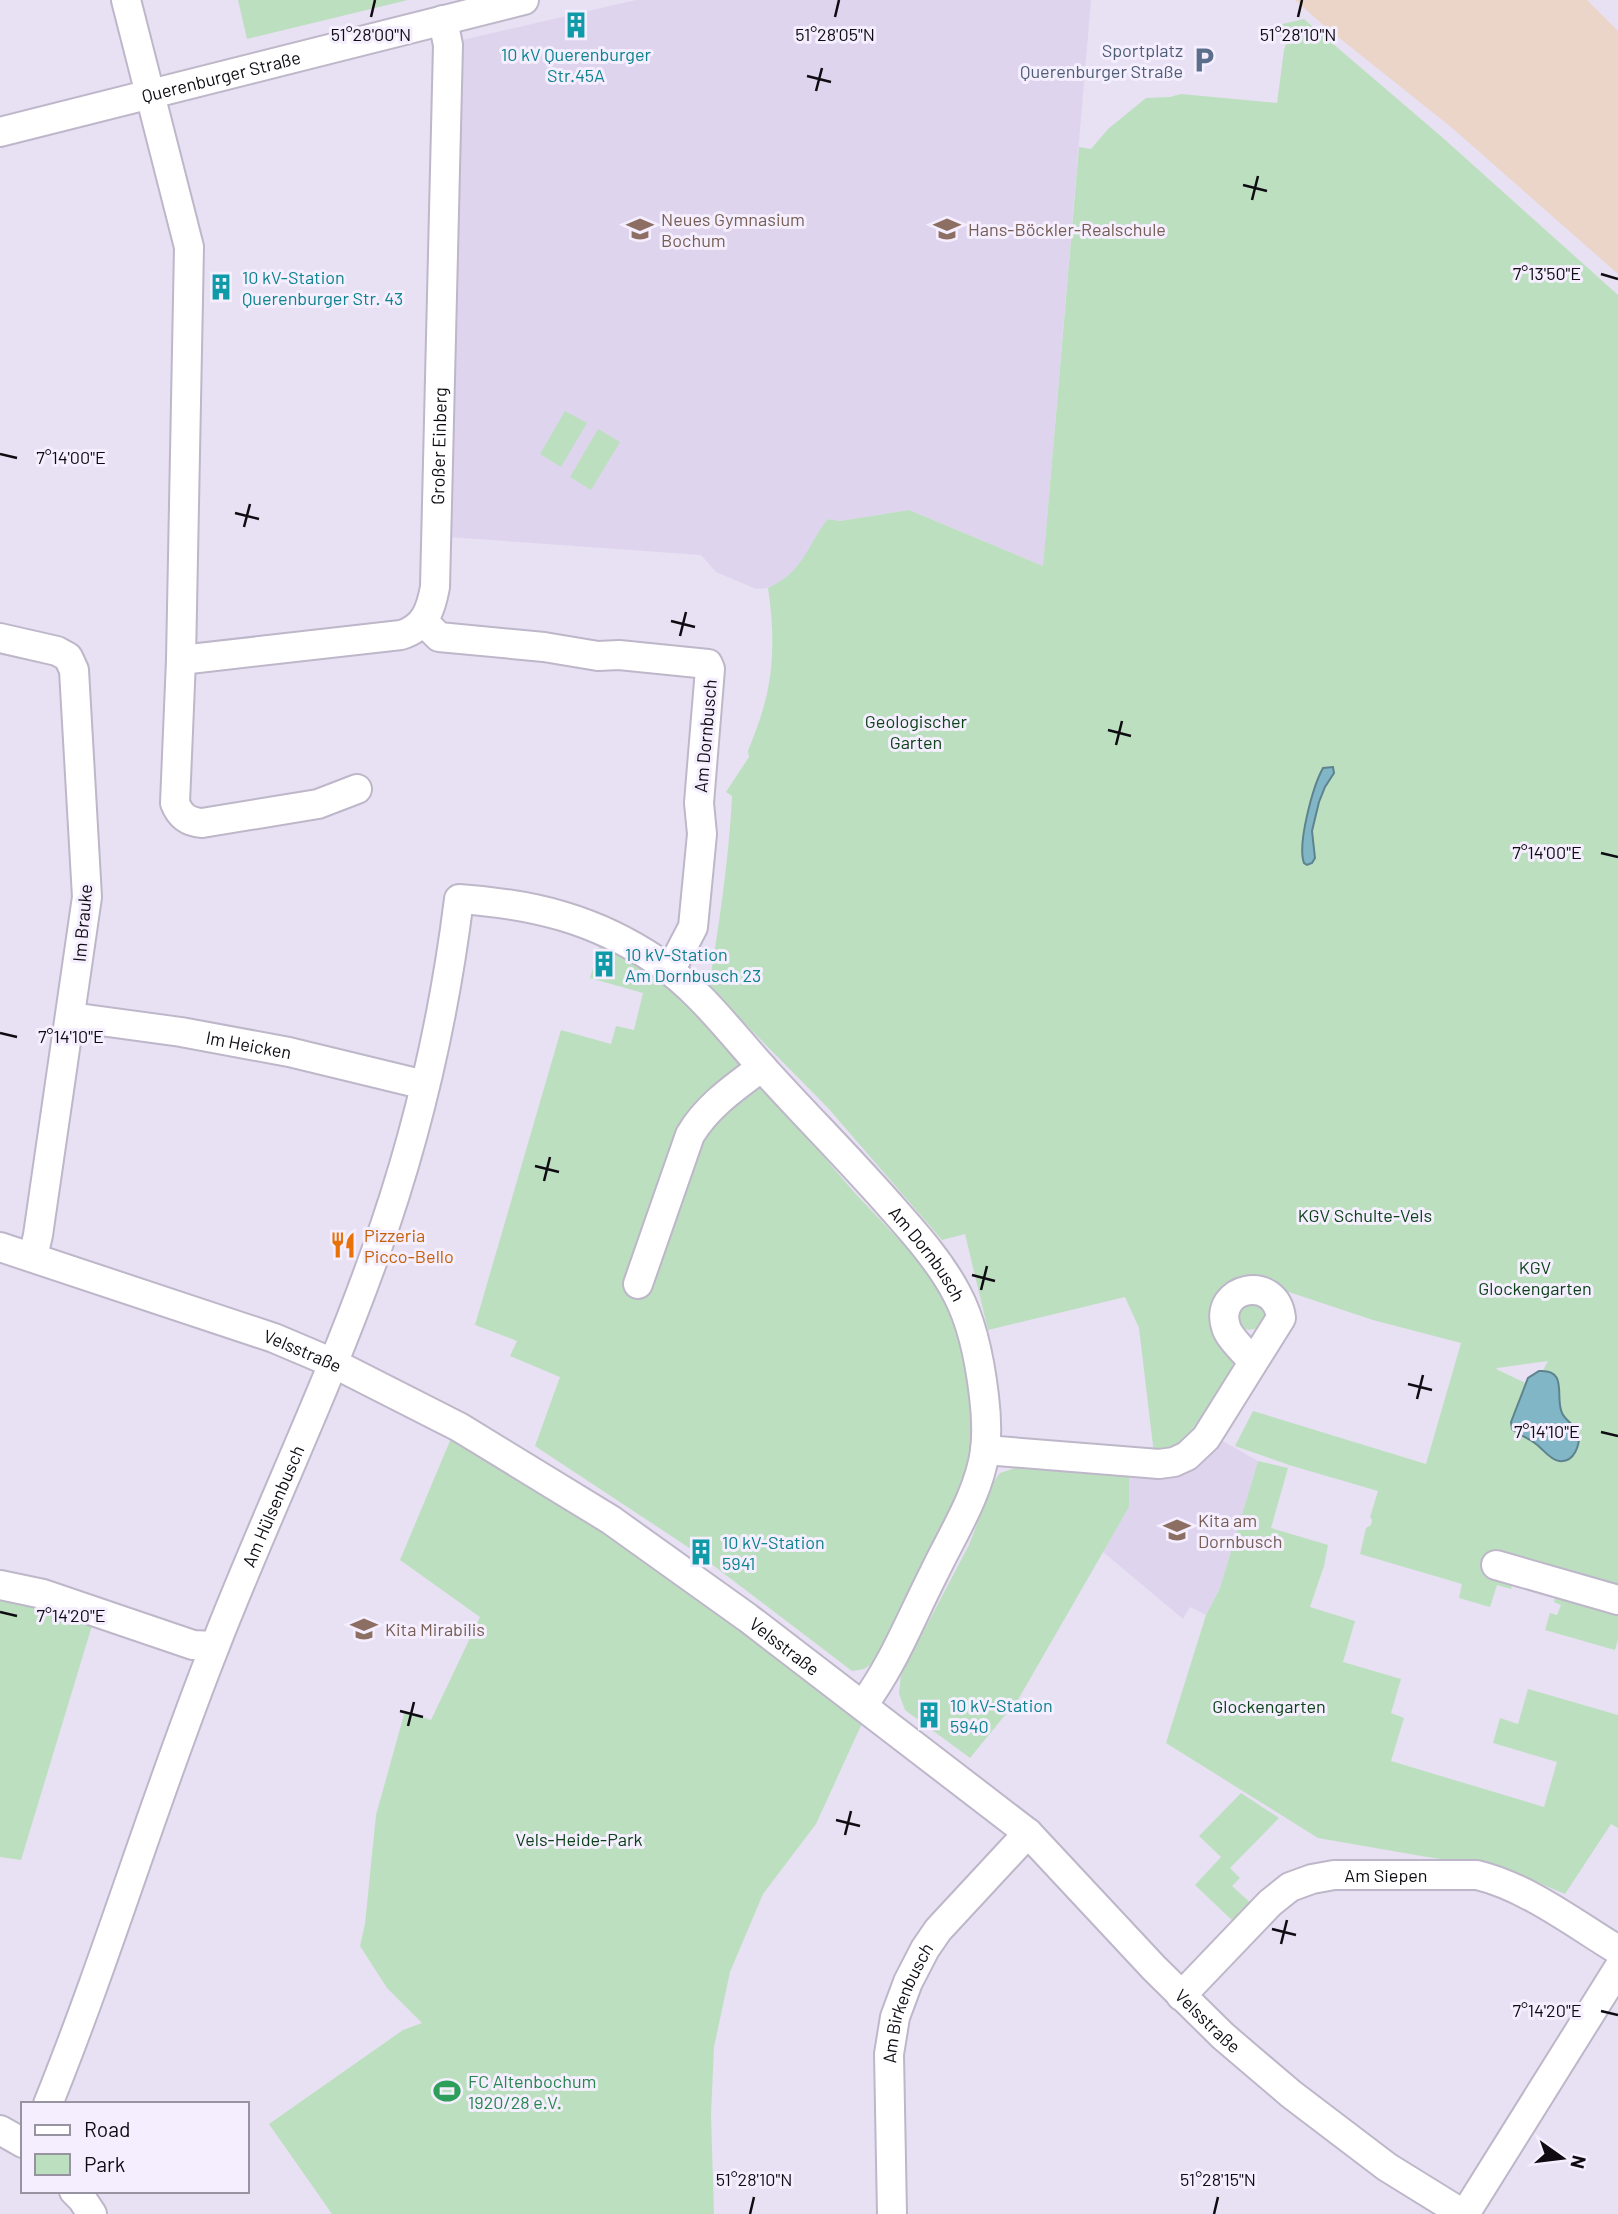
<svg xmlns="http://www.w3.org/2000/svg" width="1618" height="2214" viewBox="0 0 1618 2214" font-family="Barlow,sans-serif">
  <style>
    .commercial { fill: #ebd5c9 }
    .built { fill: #dfd4ee }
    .green { fill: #bce0bf; fill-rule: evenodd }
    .water { fill: #80b6c5; stroke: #5e838f; stroke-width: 2 }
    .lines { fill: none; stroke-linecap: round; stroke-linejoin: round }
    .minor-casing { stroke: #beb6c9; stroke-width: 32 }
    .minor { stroke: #fff; stroke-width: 28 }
    .ticks { fill: none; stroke: #0e0b12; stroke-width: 2.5 }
    .labels { text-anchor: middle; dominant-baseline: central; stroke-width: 6; stroke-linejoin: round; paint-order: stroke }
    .service-label { font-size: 18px; fill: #4e5e75; stroke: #f4eefe; text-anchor: end }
    .culture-label { font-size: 18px; fill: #0d838f; stroke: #f4eefe; text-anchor: start }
    .street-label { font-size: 18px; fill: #0e0b12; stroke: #f4eefe }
    .education-label { font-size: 18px; fill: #785e54; stroke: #f4eefe; text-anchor: start }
    .park-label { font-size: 18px; fill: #0c4218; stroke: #f4eefe }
    .food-label { font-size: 18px; fill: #c56008; stroke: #f4eefe; text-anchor: start }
    .leisure-label { font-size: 18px; fill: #27864d; stroke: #f4eefe; text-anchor: start }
    .ticks-label { font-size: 18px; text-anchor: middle; fill: #0e0b12; stroke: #f4eefe; stroke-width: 6; stroke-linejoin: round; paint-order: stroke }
  </style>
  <rect width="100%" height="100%" fill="#e8e0f3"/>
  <path class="commercial" d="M1295,0H1587L1618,31V274L1451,127L1323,25Z"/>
  <path class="built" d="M636,0H1091L1043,566L909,510L840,521L828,519L803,560L794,570L781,582L768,588L756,589L716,572L701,555L449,537L462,40Z
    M1221,1440L1258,1461L1220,1588L1206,1615L1190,1607L1183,1619L1103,1552L1129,1507V1477L1157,1479L1179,1476L1201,1464Z"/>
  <path class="green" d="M238,0H408L247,39Z
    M1304,19L1443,138L1618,295V1639L1615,1650L1545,1630L1550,1613L1557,1615L1561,1605L1554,1602L1556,1594L1514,1581L1511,1589L1497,1585L1490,1607L1459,1598L1462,1584L1360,1554L1366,1528L1371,1525L1372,1520L1370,1517L1378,1491L1289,1465L1235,1446L1253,1411L1426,1464L1461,1343L1373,1320L1244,1277L1230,1286L1233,1371L1193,1441L1154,1454L1139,1328L1125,1297L988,1330L965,1234L942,1240L828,1108L709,987C719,923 729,860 732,796L726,792L749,757L748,751C753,737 759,724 763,709C775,670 774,627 768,588C805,571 806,546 828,519L840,521L909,510L1043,566L1079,147L1091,149L1108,129L1146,98L1170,97L1181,94L1277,103L1284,50L1287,41L1270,27ZM1548,1361L1534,1387L1496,1369L1497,1368Z
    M565,411L587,423L561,467L540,454Z
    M598,429L620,442L591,490L570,477Z
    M601,941L656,973L740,1058L853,1191L918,1260L954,1312L969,1364L975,1413L972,1448L955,1504L876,1661L864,1669L852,1671L697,1553L535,1446L560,1377L510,1356L517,1341L475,1325L561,1030L611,1044L616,1026L634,1030L643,993L590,978Z
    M1254,1300C1258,1304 1265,1309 1265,1314C1267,1329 1250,1333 1239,1327L1236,1308Z
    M452,1436L560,1501L663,1571L864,1719L816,1824L763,1894L730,1972L714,2047L711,2115L714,2214H332L269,2124L403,2030L422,2023L387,1988L360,1946L365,1924L376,1815L405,1711L431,1720L480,1617L400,1560Z
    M1258,1461L1288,1468L1271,1528L1328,1545L1324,1566L1310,1607L1355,1621L1343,1662L1401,1679L1391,1713L1404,1718L1391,1761L1544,1807L1557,1762L1493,1743L1500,1718L1518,1724L1528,1689L1618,1715V1828L1611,1824L1565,1894L1506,1869L1427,1857L1318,1838L1166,1743L1206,1615L1220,1588Z
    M1015,1468L1129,1477V1507L1019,1698L970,1758L905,1710L899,1694L901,1674L969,1545L992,1484L1000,1473Z
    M0,1598L94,1619L21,1860L0,1857Z
    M1241,1793L1279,1818L1230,1868L1240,1878L1232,1886L1254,1906L1237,1925L1195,1885L1221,1857L1199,1836Z"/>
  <path class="water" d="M1333,767L1334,773L1325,787L1319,802L1312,831L1315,858L1312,863L1307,865L1304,863C1297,844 1313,786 1323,768Z
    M1539,1371C1567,1369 1556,1394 1561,1410C1563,1420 1574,1424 1579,1432C1580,1444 1575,1463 1559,1461C1550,1460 1543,1449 1536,1444C1528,1438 1519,1435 1512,1429L1511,1422L1528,1378Z"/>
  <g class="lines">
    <g class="minor-casing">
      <g id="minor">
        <path d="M126,0L189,247L181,660L175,803C180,816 188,822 202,823L318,804L357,789"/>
        <path id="s1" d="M0,132L524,0"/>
        <path d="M423,621L439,637L544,647L598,656L619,655L708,664L710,669L699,803L702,834L693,927L670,971"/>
        <path d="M0,638L57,651L68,657L74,670L87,897L38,1235L33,1257"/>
        <path id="s2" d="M181,660L401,635C425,628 431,609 435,587L448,45L443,20"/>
        <path id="s3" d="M71,1017L181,1032L289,1052L425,1085"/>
        <path id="s4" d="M0,1247L274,1338L333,1363L459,1427L611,1520L748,1618L1028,1833L1154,1968L1223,2036L1291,2094L1387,2167L1463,2214"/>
        <path d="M638,1284L690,1135C707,1106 735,1087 762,1067"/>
        <path d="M985,1450L1159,1464L1174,1462L1187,1456L1206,1438L1281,1318C1276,1273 1213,1287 1226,1327C1229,1338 1245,1352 1253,1362"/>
        <path d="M1496,1565L1618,1600"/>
        <path d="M0,1585L43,1594L193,1645L214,1646"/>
        <path id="s5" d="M1181,1996L1270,1903L1290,1887L1312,1879L1334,1875H1477C1527,1887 1575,1924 1618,1950"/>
        <path id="s6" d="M48,2104C109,1953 155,1797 215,1646C266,1515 328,1387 375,1254C416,1140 444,1020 459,899C533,904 595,919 657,961C702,992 733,1036 770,1076C811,1121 854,1164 894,1210C917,1236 941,1263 957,1294C973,1324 980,1362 984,1396C986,1412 987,1434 985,1451C979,1494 952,1535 934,1573C911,1618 893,1665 863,1705"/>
        <path d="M0,2130L23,2143"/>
        <path d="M74,2191L82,2199L92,2214"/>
        <path id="s7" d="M892,2214L889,2054L895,2017L908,1982L925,1949L938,1930L1028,1833"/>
        <path d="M1465,2214L1618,1969"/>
      </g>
    </g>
    <use href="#minor" class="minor"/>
  </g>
  <path class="ticks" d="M371,17L375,0M835,17L839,0M1298,17L1302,0M807,76L831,82M816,91L822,68M1243,185L1267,191M1252,200L1258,176M1601,274L1618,279M0,454L17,458M235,513L259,519M244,527L250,504M671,621L695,627M680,636L686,612M1108,730L1131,736M1116,745L1122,721M1601,853L1618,857M0,1033L17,1037M535,1166L559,1172M544,1181L550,1157M972,1275L995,1281M981,1290L987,1266M1408,1384L1432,1390M1417,1399L1423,1375M1601,1432L1618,1436M0,1612L17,1616M400,1711L423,1717M408,1726L414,1702M836,1820L860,1826M845,1835L851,1811M1272,1929L1296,1935M1281,1944L1287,1920M1601,2011L1618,2015M750,2214L754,2197M1214,2214L1218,2197"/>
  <defs>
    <g id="building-bare" transform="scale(2.1)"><path d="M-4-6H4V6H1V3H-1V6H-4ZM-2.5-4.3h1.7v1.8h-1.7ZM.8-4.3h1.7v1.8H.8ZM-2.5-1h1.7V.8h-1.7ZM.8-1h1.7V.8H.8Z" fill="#0f9aa8" stroke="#f4eefe" stroke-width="2.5" paint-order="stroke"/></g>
    <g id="parking-bare" transform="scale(2.1)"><path d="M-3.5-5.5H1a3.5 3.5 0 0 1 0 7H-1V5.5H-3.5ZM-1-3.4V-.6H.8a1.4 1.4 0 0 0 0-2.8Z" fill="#5c6f8a" stroke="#f4eefe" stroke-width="2.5" paint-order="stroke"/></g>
    <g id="school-bare" transform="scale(2.1)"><path d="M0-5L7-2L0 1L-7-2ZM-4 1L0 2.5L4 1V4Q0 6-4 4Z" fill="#8d6e63" stroke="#f4eefe" stroke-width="2.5" paint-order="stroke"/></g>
    <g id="restaurant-bare" transform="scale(2.1)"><path d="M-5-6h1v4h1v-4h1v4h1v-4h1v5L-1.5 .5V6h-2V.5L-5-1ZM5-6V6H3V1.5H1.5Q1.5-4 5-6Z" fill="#e8710a" stroke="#f4eefe" stroke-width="2.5" paint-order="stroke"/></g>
    <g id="stadium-bare" transform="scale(2.1)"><path d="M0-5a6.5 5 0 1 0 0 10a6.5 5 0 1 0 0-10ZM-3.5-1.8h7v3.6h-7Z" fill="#2e9e5b" stroke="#f4eefe" stroke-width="2.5" paint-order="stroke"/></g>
  </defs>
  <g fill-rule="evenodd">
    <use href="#building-bare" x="576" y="25"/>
    <use href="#parking-bare" x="1204" y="60"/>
    <use href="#school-bare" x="640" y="229"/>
    <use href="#school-bare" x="947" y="229"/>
    <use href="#building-bare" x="221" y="287"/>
    <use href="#building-bare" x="604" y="964"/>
    <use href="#restaurant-bare" x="343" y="1245"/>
    <use href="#school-bare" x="1177" y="1530"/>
    <use href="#building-bare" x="701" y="1552"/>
    <use href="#school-bare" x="364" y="1629"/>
    <use href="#building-bare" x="929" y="1715"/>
    <use href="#stadium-bare" x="447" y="2091"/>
  </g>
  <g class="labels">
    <g class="service-label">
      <text x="1183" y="50">Sportplatz<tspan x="1183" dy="21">Querenburger Straße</tspan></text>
    </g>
    <g class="culture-label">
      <text x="576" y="54" text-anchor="middle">10 kV Querenburger<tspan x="576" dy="21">Str.45A</tspan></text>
      <text x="242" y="277">10 kV-Station<tspan x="242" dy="21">Querenburger Str. 43</tspan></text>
      <text x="625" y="954">10 kV-Station<tspan x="625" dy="21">Am Dornbusch 23</tspan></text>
      <text x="722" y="1542">10 kV-Station<tspan x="722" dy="21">5941</tspan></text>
      <text x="950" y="1705">10 kV-Station<tspan x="950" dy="21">5940</tspan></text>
    </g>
    <g class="street-label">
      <text stroke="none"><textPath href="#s1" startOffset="228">Querenburger Straße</textPath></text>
      <text stroke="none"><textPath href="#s2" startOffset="425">Großer Einberg</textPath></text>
      <text transform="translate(705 736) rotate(-85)">Am Dornbusch</text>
      <text transform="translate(82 923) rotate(-85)">Im Brauke</text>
      <text stroke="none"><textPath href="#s3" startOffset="180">Im Heicken</textPath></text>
      <text stroke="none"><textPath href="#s6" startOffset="1886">Am Dornbusch</textPath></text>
      <text stroke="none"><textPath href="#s4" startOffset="320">Velsstraße</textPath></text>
      <text stroke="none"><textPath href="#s6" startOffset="639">Am Hülsenbusch</textPath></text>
      <text stroke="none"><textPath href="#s4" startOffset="887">Velsstraße</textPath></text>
      <text stroke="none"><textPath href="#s5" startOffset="252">Am Siepen</textPath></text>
      <text stroke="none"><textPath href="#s7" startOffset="214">Am Birkenbusch</textPath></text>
      <text stroke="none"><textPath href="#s4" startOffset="1454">Velsstraße</textPath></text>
    </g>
    <g class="education-label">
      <text x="661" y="219">Neues Gymnasium<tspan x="661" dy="21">Bochum</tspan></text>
      <text x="968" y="229">Hans-Böckler-Realschule</text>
      <text x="1198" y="1520">Kita am<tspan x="1198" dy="21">Dornbusch</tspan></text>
      <text x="385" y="1629">Kita Mirabilis</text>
    </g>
    <g class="park-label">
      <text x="916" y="721">Geologischer<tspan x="916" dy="21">Garten</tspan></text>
      <text x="1365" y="1215">KGV Schulte-Vels</text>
      <text x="1535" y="1267">KGV<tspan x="1535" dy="21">Glockengarten</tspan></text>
      <text x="1269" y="1706">Glockengarten</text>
      <text x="579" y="1839">Vels-Heide-Park</text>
    </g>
    <g class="food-label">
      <text x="364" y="1235">Pizzeria<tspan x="364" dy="21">Picco-Bello</tspan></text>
    </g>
    <g class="leisure-label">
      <text x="468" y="2081">FC Altenbochum<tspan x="468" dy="21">1920/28 e.V.</tspan></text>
    </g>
  </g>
  <g class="ticks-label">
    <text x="371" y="41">51°28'00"N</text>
    <text x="835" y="41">51°28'05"N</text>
    <text x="1298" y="41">51°28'10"N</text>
    <text x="1547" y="280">7°13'50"E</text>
    <text x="71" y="464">7°14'00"E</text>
    <text x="1547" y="859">7°14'00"E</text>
    <text x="71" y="1043">7°14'10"E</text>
    <text x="1547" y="1438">7°14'10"E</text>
    <text x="71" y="1622">7°14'20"E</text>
    <text x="1547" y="2017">7°14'20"E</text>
    <text x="754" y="2186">51°28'10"N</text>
    <text x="1218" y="2186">51°28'15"N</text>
  </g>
  <rect x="21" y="2102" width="228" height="91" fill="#f4eefe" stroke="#9893a0" stroke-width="2"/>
  <rect x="35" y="2125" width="35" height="10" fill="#ffffff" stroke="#9893a0" stroke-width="2"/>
  <text x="84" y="2137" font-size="21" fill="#0e0b12">Road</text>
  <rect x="35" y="2154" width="35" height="21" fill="#bce0bf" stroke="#9893a0" stroke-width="2"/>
  <text x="84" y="2172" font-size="21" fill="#0e0b12">Park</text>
  <g transform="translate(1562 2158) rotate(104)" stroke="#f4eefe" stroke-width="5" paint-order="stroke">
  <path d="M0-5L12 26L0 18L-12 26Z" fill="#0e0b12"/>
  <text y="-10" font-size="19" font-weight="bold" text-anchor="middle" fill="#0e0b12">N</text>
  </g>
</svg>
